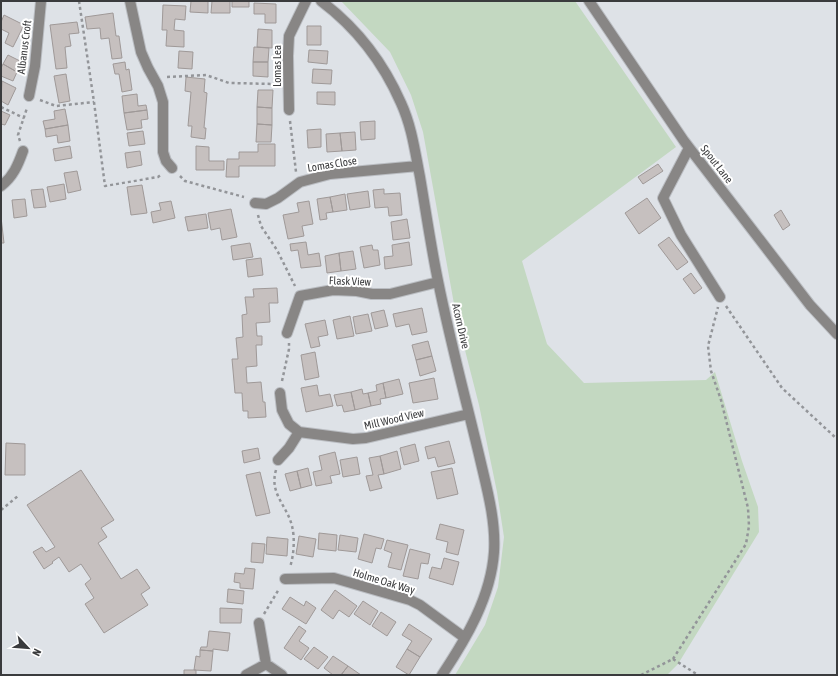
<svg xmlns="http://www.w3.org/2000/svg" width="838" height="676" viewBox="0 0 838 676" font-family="'Asap Condensed',sans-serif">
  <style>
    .green { fill: #c3d8c1 }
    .building { fill: #c6c0bf; stroke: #9f9998 }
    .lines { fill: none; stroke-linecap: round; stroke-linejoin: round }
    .minor-casing { stroke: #babdc2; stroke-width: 12 }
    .path { stroke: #939599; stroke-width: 2.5; stroke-dasharray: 3 3; stroke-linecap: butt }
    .minor { stroke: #888685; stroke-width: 10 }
    .labels { text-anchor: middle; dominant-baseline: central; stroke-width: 4; stroke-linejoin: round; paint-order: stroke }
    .street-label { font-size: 11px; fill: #3a3b3d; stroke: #fff }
  </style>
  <rect width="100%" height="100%" fill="#dee2e7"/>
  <path class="green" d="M341,1H575L676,147L522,261L547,344L584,383L706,380L715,372L742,461L758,507L759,532L678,664L667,675H455L485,625L498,587L504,537L497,492L479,405L456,315L423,132L411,95L390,52Z"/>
  <path class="building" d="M191,1H208V13L190,12Z
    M212,1H230V13H211Z
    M232,1H249V7H232Z
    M254,3L276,4V23H265V14H254Z
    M163,5L186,6L185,20L175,19L174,30L184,31V47L166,46L167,30H162Z
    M113,13L116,36H119L122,58L112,59L109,38L101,39L100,28L87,29L85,17Z
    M4,15L24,25L13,47L5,43L9,33L1,29V22Z
    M77,22L79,33L69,34L71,46L65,47L67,68L56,69L50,25Z
    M307,26H321V45H307Z
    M258,29L272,30V48L257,47Z
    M254,47L269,48L268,62H253Z
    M309,50L328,51L327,64L308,62Z
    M179,51L193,52L192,69L178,68Z
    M8,55L22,62L17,72L3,64Z
    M125,62L126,70L129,69L132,90L122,92L119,74H115L113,64Z
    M253,62H268V77L253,76Z
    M3,64L17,72L13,81L1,76V68Z
    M313,69L332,70L331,84L312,83Z
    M66,74L70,101L59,103L54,76Z
    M186,77L205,79L204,92L207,93L204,128H206L205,139L191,137L192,126H188L191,92L185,91Z
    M2,81L16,88L8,105L1,101Z
    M258,90H273L272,108L257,107Z
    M317,92H335V105L317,104Z
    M137,94L138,106L146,105L147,110L124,113L122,96Z
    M257,107L272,108V125L257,124Z
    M65,109L68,125L45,129L43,121L55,119L54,111Z
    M147,110L148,119L141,120L142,128L127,130L124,113Z
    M1,111L10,115L5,125L1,124Z
    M375,121V139L361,140L360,122Z
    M257,124L272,125L271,142H256Z
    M68,125L70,141L58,143L57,135L46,137L45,129Z
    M321,129V147L308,148L307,130Z
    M143,131L145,144L129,146L127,133Z
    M355,132L356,150L342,151L340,133Z
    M340,133L342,151L327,152L326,134Z
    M258,144H275V166H239V177H226L227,159H239V152H258Z
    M70,146L72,158L55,161L53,149Z
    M196,146L209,147V161H224V170H196Z
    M140,151L142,165L127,168L125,153Z
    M658,164L663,171L643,184L638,177Z
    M77,171L81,190L68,193L64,173Z
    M64,184L66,199L50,202L47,187Z
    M142,185L147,213L131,215L127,187Z
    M43,189L46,207L34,208L31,190Z
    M384,189V194L400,193L402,215L389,216L388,207L375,208L373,190Z
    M368,191L370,207L350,210L347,194Z
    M345,194L347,210L333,212L330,197Z
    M330,197L333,212L326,213L327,219L320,220L317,199Z
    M647,198L661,218L639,234L625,213Z
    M25,199L27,216L14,218L12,200Z
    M171,201L175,218L153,223L151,212L161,210L159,203Z
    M309,201L313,224L302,226L304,236L288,239L283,215L299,212L297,203Z
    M231,209L237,237L222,240L220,228L211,230L208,213Z
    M781,210L790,225L783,230L774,215Z
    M206,214L208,228L188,231L185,217Z
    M1,217L4,243H1Z
    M407,219L410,238L393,240L391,222Z
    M669,237L688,262L677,270L658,245Z
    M306,242L308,255L319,253L321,266L301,268L298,250L291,251L290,244Z
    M409,242L412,265L385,269L384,257L393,256L392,245Z
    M250,243L253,257L233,260L231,246Z
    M372,245L373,250H378L380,265L364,268L360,247Z
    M353,251L356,269L341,271L339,253Z
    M339,253L341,271L327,273L325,256Z
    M261,258L263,275L248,277L246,260Z
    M691,273L702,288L694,294L683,279Z
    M277,288L278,303H269L270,322L256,323L257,336H262V345H256L257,366L246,367L247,383L261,382L263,402H265L266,417L248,418V411H243L242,393H235L232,359H238L236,338L243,337L242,315L247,314L245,297H254L253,289Z
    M422,308L427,332L412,335L409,324L396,327L393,314Z
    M384,310L388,326L375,329L371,313Z
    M368,314L372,331L356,334L353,317Z
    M350,316L354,336L337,339L333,320Z
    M325,320L328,335L318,337L320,346L311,348L305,324Z
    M428,341L432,356L416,360L412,345Z
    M315,352L319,377L305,380L301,355Z
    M432,356L436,371L420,376L416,360Z
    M434,378L438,399L413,403L409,383Z
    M399,379L403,394L386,398L383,383Z
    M383,383L386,398L380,399L381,404L371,406L368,393L377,391L376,385Z
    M317,385L319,396L330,394L333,406L306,412L301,388Z
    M362,389L363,394L368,393L371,406L355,410L351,392Z
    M351,392L355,410L344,412L342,405L337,406L334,395Z
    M449,441L455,463L438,467L435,457L428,459L425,447Z
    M6,443L25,444V475H5Z
    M415,444L419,461L404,465L400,448Z
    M258,448L260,459L244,463L242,451Z
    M397,451L401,469L384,474L380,456Z
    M335,452L340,474L330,476L332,483L316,486L313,472L322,470L319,456Z
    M380,456L384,474L378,475L382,488L370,491L366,476L373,475L369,458Z
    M357,457L360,474L343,477L340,460Z
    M308,468L312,485L301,488L297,471Z
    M452,468L458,494L437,499L431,472Z
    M81,470L114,520L101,528L107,537L98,543L121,579L137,569L150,588L141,594L148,605L104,633L85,604L94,598L85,584L91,579L81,564L69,572L59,557L52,562L53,563L44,569L33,552L42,547L46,552L55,547L27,505Z
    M297,471L301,488L290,491L285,474Z
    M260,472L270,513L256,516L246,475Z
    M440,524L464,530L458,555L446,552L448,542L436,539Z
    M319,533L337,535L336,551L318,549Z
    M364,534L384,539L381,549L376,548L372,563L358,559Z
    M340,535L358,538L356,552L338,550Z
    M299,536L316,539L313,557L296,554Z
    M267,537L288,539L287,556L266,554Z
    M387,540L408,545L401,570L388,567L392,553L384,550Z
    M252,543L265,544L263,563L251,562Z
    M410,549L430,554L428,564L421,563L418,579L403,576Z
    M444,558L459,562L453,585L429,578L432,567L441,569Z
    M245,568L255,569L253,589L240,588V583L234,582L235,573L244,574Z
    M228,589L244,591L243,604L227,602Z
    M335,590L357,606L349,617L339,610L333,619L321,610Z
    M290,597L304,606L306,601L316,608L306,624L282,609Z
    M363,601L378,611L370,625L354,614Z
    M220,608L242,609L241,623H220Z
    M381,612L396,622L387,636L372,626Z
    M409,624L432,639L420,657L407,649L412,641L402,635Z
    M299,626L306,631L299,641L309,648L301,660L284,648Z
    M209,631L230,633L228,651L213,649V651L200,650L201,647H207Z
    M314,647L328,657L318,669L304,659Z
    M407,649L420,657L409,675L396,667Z
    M200,650L213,651L211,671L194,670L196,656L200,657Z
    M333,656L348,666L341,675H333L324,668Z
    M348,666L361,675H341Z
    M184,670H196V675H184Z"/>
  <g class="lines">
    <g class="minor-casing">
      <path id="minor" d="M130,1L141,52L148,68L158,86L163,102V152L166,161L172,168
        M321,1C357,28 383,62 401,103C412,127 415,152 420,177C426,212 431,247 438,281C450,341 466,400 480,459C487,489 496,521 494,552C491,597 466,639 442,675
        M589,1L684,141L810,305L837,334
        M29,96L35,66L41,1
        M289,110L288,56L289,36L306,1
        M689,148L663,198L681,235L720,297
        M1,186C13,177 18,165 23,151
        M255,203L266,204L278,198L300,182L330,174L418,166
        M287,333L300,296L333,290L357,291L372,294H390L438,282
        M280,393L282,410L289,424L299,432L353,439L366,438L469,414
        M278,460L289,448L299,432
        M285,579L334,578L410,600L420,605L465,638
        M259,623L266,664
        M246,675L266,664L282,675"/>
    </g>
    <path class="path" d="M79,1L94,102L105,186L158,177L162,174
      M167,77L206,75L229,83L276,84
      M40,100L56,106L94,102
      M1,107L24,118
      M290,121L296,172
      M20,141L18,135L27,108
      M180,176L185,181L244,197
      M258,215L261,226L277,250L295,286
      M726,306L782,388L837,439
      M282,381L289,349V343
      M276,470C269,494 287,505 292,526C295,538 294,555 290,567
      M1,510L18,496
      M264,614L279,589
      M673,659L746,544L749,526L748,508L721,400L711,371L708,346L718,307
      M673,659L698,675
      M641,675L673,659"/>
    <use href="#minor" class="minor"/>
  </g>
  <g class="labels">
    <g class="street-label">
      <text transform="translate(24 47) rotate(-83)">Albanus Croft</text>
      <text transform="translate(277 66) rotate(-90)">Lomas Lea</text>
      <text transform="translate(332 164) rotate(-9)">Lomas Close</text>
      <text transform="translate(717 164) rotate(52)">Spout Lane</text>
      <text transform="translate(350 281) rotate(2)">Flask View</text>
      <text transform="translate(461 326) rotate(77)">Acorn Drive</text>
      <text transform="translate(394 419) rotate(-13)">Mill Wood View</text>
      <text transform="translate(384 581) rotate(17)">Holme Oak Way</text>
    </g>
  </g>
  <rect width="838" height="676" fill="none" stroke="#3a3b3d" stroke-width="4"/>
  <g transform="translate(28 648) rotate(116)" stroke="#ffffff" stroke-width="3" paint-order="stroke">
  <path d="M0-3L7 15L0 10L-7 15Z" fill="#3a3b3d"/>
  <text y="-6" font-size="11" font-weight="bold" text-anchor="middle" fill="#3a3b3d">N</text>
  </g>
</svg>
